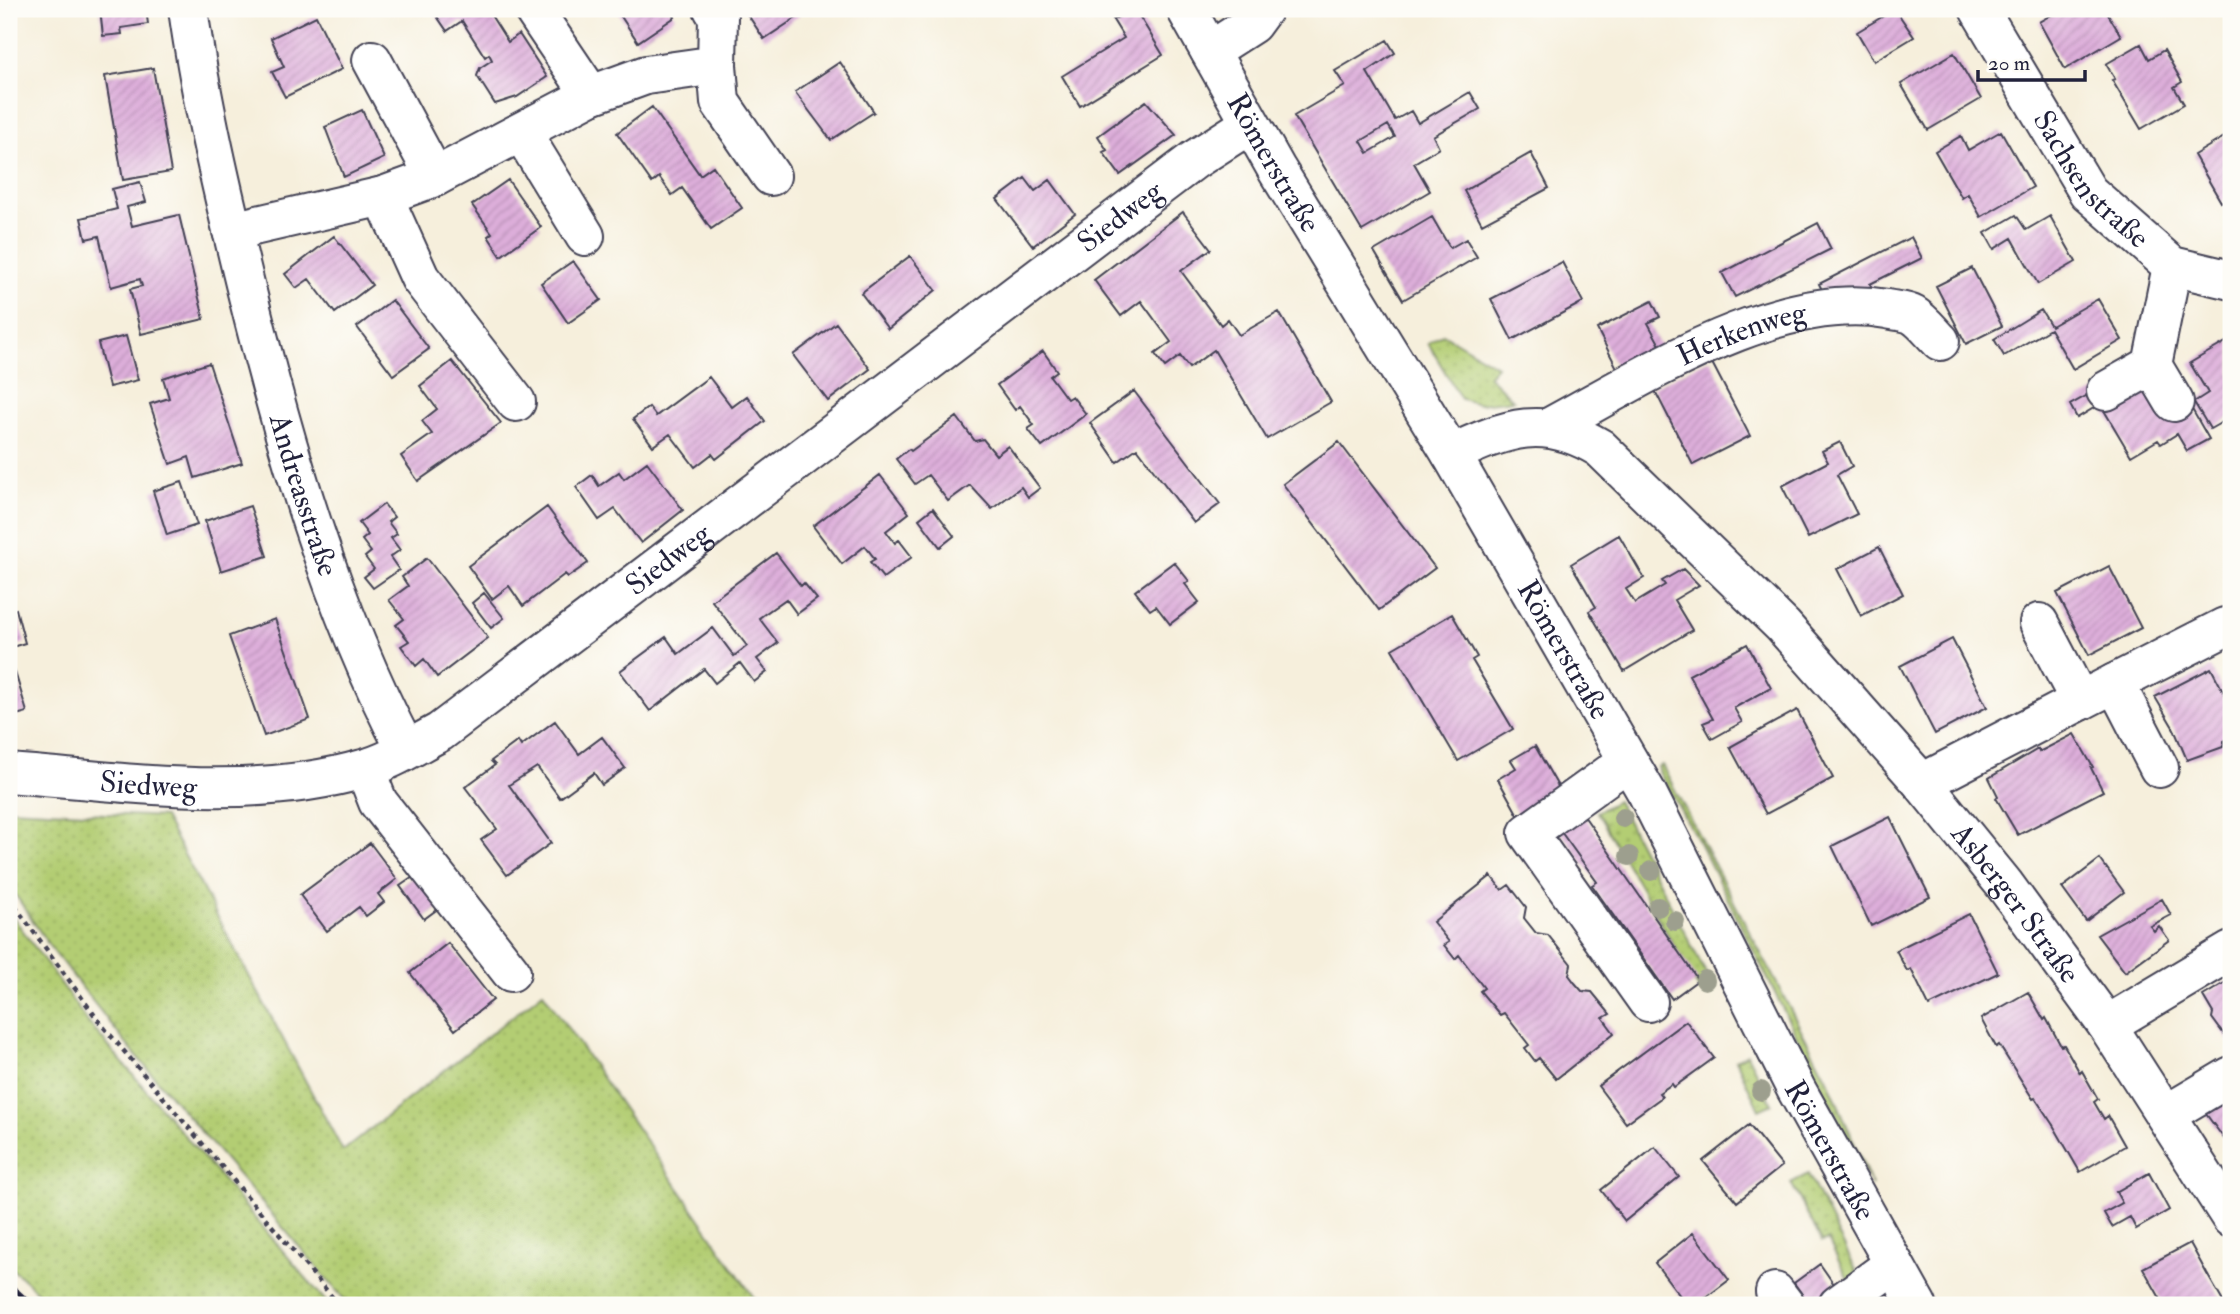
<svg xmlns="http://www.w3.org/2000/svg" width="2240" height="1314" viewBox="0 0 2240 1314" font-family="'IM FELL Double Pica',serif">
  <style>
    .grass { fill: url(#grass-dots); stroke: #6a7857; stroke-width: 2 }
    .building { fill: url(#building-hatch); fill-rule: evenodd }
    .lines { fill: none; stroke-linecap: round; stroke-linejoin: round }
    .minor-casing { stroke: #424153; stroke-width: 42 }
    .path { stroke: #424153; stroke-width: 4.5; stroke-dasharray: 5 5; stroke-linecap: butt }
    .minor { stroke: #fff; stroke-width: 38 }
    .rail { stroke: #22223b; stroke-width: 5 }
    .tree { fill: #9d9f8e }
    .labels { text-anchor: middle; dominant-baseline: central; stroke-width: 7; stroke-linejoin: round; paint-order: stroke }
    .street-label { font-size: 30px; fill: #22223b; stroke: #fdfcf7 }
  </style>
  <defs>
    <pattern id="grass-dots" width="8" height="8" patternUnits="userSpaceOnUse" patternTransform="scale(1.75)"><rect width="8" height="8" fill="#b3cd73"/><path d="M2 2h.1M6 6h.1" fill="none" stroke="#9ab064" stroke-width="1.8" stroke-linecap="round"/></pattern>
    <pattern id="building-hatch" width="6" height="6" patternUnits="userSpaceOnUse" patternTransform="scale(1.75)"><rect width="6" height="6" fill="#ddaeda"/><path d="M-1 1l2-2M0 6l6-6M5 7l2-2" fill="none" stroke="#bd95bc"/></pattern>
  </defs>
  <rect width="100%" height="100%" fill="#fdfcf7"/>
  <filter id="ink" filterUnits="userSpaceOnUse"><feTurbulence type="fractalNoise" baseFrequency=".0143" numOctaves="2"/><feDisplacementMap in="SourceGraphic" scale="14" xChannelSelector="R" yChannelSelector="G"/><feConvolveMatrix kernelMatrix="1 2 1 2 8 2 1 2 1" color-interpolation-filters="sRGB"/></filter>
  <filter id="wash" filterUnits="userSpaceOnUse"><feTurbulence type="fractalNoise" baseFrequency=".00686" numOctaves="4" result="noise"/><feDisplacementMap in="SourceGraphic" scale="28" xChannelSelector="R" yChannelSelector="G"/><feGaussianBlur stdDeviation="1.57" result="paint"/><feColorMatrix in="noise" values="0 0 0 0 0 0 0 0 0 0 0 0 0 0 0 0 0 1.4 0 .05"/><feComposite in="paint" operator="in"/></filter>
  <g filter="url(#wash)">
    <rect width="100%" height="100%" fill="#f6efdc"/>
    <path class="grass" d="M1443,334L1497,366L1488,376L1513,400L1479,404L1461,399L1428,343Z
      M1662,765L1830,1085L1872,1186L1700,844L1660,774L1658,767Z
      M1617,801L1711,983L1699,989L1597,812Z
      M9,809L164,817L343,1151L543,992L759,1305H349L128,1046L50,947L9,885Z
      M9,911L87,1021L329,1305H52L9,1266Z
      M1747,1054L1772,1104L1759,1110L1736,1060Z
      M1808,1174L1870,1298L1860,1303L1828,1240L1822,1242L1791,1183Z"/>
    <g id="blocks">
      <path class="building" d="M100,9H146L148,24L121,28L122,34L103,36Z
        M432,9H487L508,42L519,34L547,77L517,97L495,104L477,76L480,68L492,60L489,54L485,57L462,21L447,31Z
        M616,9H670L675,17L638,42Z
        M744,9H794L799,16L764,39Z
        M1131,9H1135L1163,55L1080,106L1062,76L1124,38L1113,20Z
        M1895,9L1914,37L1874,61L1857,32Z
        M2062,9H2105L2121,36L2065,69L2039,22Z
        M316,16L342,69L285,97L272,72L284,67L271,38Z
        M1387,40L1395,53L1367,72L1395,120L1411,111L1418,123L1470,92L1480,109L1433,136L1439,148L1414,163L1430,191L1362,231L1294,116L1345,86L1335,71ZM1388,125L1395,137L1368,153L1361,141Z
        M2141,44L2149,59L2164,50L2182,82L2174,87L2184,104L2141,129L2112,80L2115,79L2106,64Z
        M1954,53L1981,99L1928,130L1901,84Z
        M840,62L874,112L831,140L795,92Z
        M153,68L171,172L123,180L105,76Z
        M1146,101L1176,135L1120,175L1103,152L1107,150L1098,136Z
        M652,107L700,175L713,166L742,208L711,229L682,188L672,195L659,177L652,183L617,133Z
        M362,110L384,158L344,177L325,127Z
        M2001,131L2033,187L1981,217L1968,194L1962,198L1935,151L1961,136L1968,150Z
        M2231,133V196L2221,202L2194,155Z
        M1531,153L1549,188L1482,224L1464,191Z
        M1025,178L1035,191L1050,180L1075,214L1033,246L997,199Z
        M508,180L541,227L501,256L488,236L492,233L472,205Z
        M140,182L146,202L127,207L132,226L179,215L204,319L141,334L130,289L142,286L140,279L111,287L99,236L86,239L81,218L117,209L112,189Z
        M1183,212L1211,249L1181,271L1221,325L1228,319L1239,335L1279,312L1331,402L1267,439L1214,350L1189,368L1180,356L1165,367L1155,354L1171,342L1141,301L1121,316L1094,280Z
        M2016,215L2026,230L2050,216L2076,262L2038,284L2012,238L1994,249L1985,233Z
        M1432,217L1450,248L1466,239L1477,257L1403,300L1374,251Z
        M1818,223L1831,249L1735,297L1722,273Z
        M334,236L372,285L335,313L309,279L296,288L285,274Z
        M1911,237L1922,258L1870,284L1875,293L1830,305L1819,284Z
        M910,256L936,290L888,329L861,293Z
        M573,261L601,300L568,323L541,283Z
        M1562,262L1583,302L1512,340L1491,299Z
        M1972,268L2002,326L1966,344L1936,286Z
        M2098,299L2122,340L2073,369L2050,329L2004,356L1994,339L2041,310L2051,326Z
        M392,300L429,349L393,375L357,327Z
        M1652,301L1660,317L1648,323L1661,347L1618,370L1597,329Z
        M836,323L870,369L828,401L793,355Z
        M126,336L138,380L109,387L98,343Z
        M2231,339V417L2210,429L2194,402L2208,393L2190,363Z
        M1043,351L1057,371L1050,376L1067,399L1072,396L1086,414L1042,447L1028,429L1034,425L1020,406L1015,410L997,385Z
        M1710,359L1750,436L1693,465L1653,387Z
        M452,361L501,423L418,481L401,456L432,434L422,421L437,409L420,386Z
        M209,363L242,463L195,478L189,457L170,464L150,404L169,398L163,378Z
        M709,377L732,407L747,396L765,421L716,459L712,454L695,467L670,434L653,446L633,419L649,407L656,416Z
        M2149,386L2189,404L2209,439L2187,451L2177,434L2161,444L2158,440L2131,456L2105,412Z
        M1134,391L1220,504L1194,523L1137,448L1117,462L1090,423Z
        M2095,391L2102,403L2077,418L2070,405Z
        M957,417L975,441L983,439L996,455L1008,446L1040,488L1028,497L1021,487L992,509L970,485L948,501L928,475L915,484L896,459L909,449L911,451Z
        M1339,442L1435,568L1379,610L1283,484Z
        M1840,442L1852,466L1837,475L1857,514L1808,538L1782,486L1828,462L1822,451Z
        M647,462L683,510L641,543L615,509L599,520L576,487L592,475L599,486L619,472L624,479Z
        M880,475L909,513L886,531L895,543L899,540L912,557L883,578L870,562L875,559L865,546L842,564L813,526Z
        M182,482L197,525L167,535L153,491Z
        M384,504L394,517L388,522L397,534L391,538L400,550L390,557L399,570L373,588L364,577L374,569L365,557L371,552L362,540L368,535L359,523Z
        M250,506L267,556L221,571L205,521Z
        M547,507L588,563L568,577L565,574L523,606L509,586L492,599L468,566Z
        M933,508L954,536L940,547L919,519Z
        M1619,535L1644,578L1626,589L1635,603L1665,585L1662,581L1683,569L1699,585L1674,600L1692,630L1624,671L1589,611L1596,607L1571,564Z
        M1879,547L1903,594L1861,616L1837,569Z
        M776,553L801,586L804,583L817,599L797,614L786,599L759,618L778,643L757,659L767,672L754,682L740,663L715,683L704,669L650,711L620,671L666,637L678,654L713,628L734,656L747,646L712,601Z
        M427,558L488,638L437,677L424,659L416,666L401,646L409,641L396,625L404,619L389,600L408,586L402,577Z
        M1174,562L1189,581L1185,584L1199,602L1170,624L1156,606L1150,610L1135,591Z
        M2109,566L2141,628L2089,655L2057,593Z
        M484,593L504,618L491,628L472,603Z
        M16,609L25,643L9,648V611Z
        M1452,614L1477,657L1472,660L1513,729L1458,761L1392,649Z
        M275,619L310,719L264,736L229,636Z
        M1952,639L1987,707L1935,734L1900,666Z
        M1747,644L1771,688L1734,708L1742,722L1712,739L1703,723L1713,719L1689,675Z
        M9,652L27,712L9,717Z
        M2211,668L2231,706V738L2224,741L2223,747L2187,760L2174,729L2155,697Z
        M1797,710L1833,778L1766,814L1730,747Z
        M555,721L579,754L602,737L625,768L602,785L594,773L560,798L537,767L509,785L551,843L507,875L481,840L497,829L465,787L495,765L491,761L518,741L521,746Z
        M2074,734L2093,767L2091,768L2103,791L2018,835L1996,798L1998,796L1989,778L2038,749L2039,752Z
        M1535,746L1560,790L1518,815L1498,779L1516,768L1511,760Z
        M1582,813L1698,980L1672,999L1592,885L1597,882L1559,829Z
        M1890,817L1930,897L1871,926L1832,846Z
        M370,843L397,879L378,894L384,902L366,916L359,907L327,931L300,895Z
        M2100,859L2124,892L2086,921L2062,888Z
        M419,873L443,905L424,919L400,886Z
        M1491,876L1502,890L1509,885L1526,907L1524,918L1536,933L1548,935L1571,964L1569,975L1575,983L1582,991L1592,992L1610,1014L1603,1018L1614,1033L1556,1079L1539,1058L1535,1061L1525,1048L1529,1045L1504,1013L1500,1015L1480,991L1484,988L1459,955L1455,959L1444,945L1449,942L1433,922Z
        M2162,899L2171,915L2150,926L2154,931L2159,926L2169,940L2125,972L2097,935Z
        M1969,914L1998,973L1929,1006L1911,969L1907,971L1896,950Z
        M448,943L493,1000L455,1030L410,973Z
        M2231,979V1044L2212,1018L2213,1013L2203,996Z
        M2028,992L2044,1020L2046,1018L2061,1046L2064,1045L2080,1073L2082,1071L2098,1099L2094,1102L2104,1119L2108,1116L2125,1146L2080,1172L2053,1125L2035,1098L2033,1099L1999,1045L1996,1047L1981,1019Z
        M1686,1021L1714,1058L1674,1087L1672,1084L1659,1093L1662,1097L1626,1123L1598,1086Z
        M2231,1096V1148L2206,1114Z
        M1749,1125L1782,1166L1737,1202L1703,1161Z
        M1655,1147L1679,1177L1625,1221L1601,1190Z
        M2149,1173L2169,1210L2136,1229L2130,1217L2112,1227L2104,1213L2122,1203L2116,1192Z
        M1693,1233L1729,1280L1696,1305H1687L1655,1263Z
        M2190,1243L2207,1274L2225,1305H2164L2143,1268Z
        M1820,1264L1838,1290L1817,1305H1810L1794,1283Z"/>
    </g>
  </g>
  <g filter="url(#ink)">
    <use href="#blocks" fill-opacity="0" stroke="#424153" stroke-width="2"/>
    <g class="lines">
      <g class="minor-casing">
        <g id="minor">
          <path id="s1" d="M188,9C201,101 223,194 245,284C284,443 330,605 406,750"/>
          <path d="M533,9L591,95"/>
          <path id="s2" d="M1186,9L1277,170L1451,454L1647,793L1796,1089L1917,1305"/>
          <path id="s3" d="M1979,9L2088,192L2172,266L2231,280"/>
          <path d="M1210,51L1252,24L1263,9"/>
          <path d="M372,60L435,177"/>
          <path d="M717,65L720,102L771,176"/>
          <path d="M522,133L585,236"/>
          <path d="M383,196L420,278L516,402"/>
          <path d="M232,231L383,196L435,177L591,95L646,75L717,65L718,17L713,9"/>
          <path d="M2152,365L2174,402"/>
          <path d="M2106,391L2152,365L2172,266"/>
          <path id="s4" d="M1550,427C1645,376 1776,290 1887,309C1895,311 1906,311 1913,315C1923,321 1931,332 1940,341"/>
          <path id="s5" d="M1451,454C1507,428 1544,414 1600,448L1783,626L1922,783L2004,884L2107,1025L2231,1218"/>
          <path d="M2039,623L2080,701L2115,683L2159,768"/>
          <path d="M2115,683L2225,627"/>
          <path d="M1628,761L1528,833L1648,1002"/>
          <path d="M365,769L378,802L511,972"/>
          <path id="s6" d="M9,773C126,782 249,802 363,769C390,762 415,745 440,732L1194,160L1250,124"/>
          <path d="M1922,783L2080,701"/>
          <path d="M2107,1025L2231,951"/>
          <path d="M2167,1114L2231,1076"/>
          <path d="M1775,1292L1785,1305"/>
          <path d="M1838,1305L1894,1264"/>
        </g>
      </g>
      <path class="path" d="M9,898L101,1024L339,1305"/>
      <use href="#minor" class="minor"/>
      <path class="rail" d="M9,1284L32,1305"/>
    </g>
    <g class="tree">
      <circle cx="1623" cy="818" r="10"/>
      <circle cx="1629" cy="856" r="10"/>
      <circle cx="1651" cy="871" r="10"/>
      <circle cx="1658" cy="907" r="10"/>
      <circle cx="1675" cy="921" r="10"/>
      <circle cx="1705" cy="980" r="10"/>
      <circle cx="1761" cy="1091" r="10"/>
    </g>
  </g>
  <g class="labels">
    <g class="street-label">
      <text stroke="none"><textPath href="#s2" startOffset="177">Römerstraße</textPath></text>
      <text stroke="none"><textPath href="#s3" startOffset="205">Sachsenstraße</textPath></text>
      <text stroke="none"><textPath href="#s6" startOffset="1295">Siedweg</textPath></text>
      <text stroke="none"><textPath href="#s4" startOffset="214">Herkenweg</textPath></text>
      <text stroke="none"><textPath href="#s1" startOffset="500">Andreasstraße</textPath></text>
      <text stroke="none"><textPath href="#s6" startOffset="728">Siedweg</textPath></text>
      <text stroke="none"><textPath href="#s2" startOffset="744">Römerstraße</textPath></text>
      <text stroke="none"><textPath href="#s6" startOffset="140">Siedweg</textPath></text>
      <text stroke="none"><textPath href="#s5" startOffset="775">Asberger Straße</textPath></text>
      <text stroke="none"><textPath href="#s2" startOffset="1311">Römerstraße</textPath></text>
    </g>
  </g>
  <rect width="2240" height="1314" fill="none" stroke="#fdfcf7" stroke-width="35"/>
  <path d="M1978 70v10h107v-10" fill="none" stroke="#22223b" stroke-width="3.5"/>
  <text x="1988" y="70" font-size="21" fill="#22223b" stroke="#fdfcf7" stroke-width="5" paint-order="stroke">20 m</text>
</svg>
